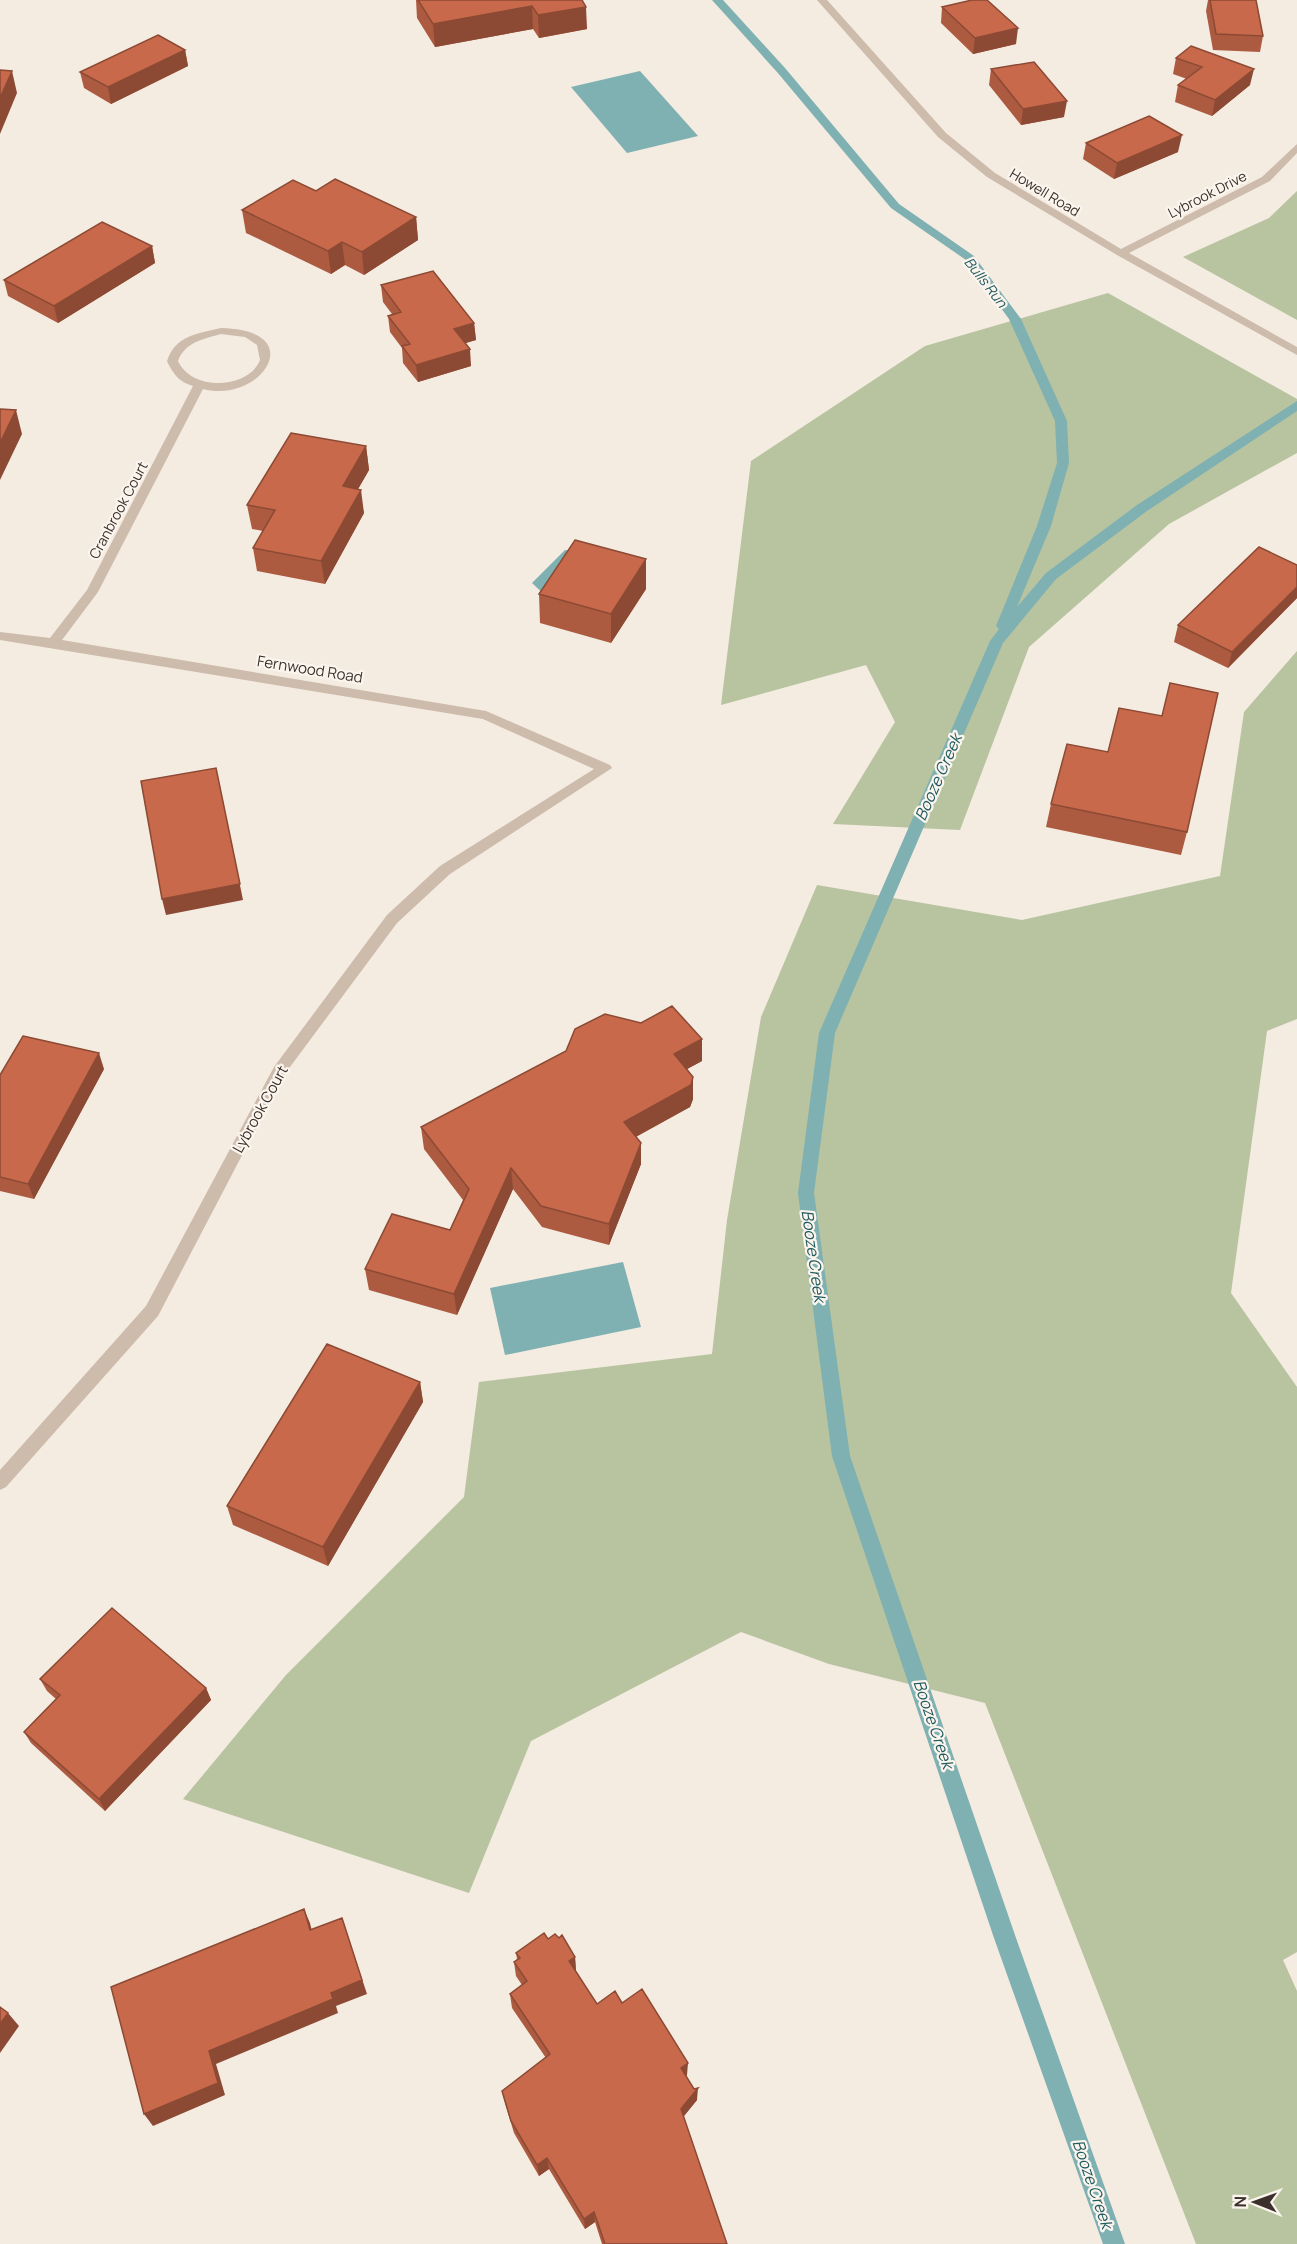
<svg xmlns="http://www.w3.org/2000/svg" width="1297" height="2244" viewBox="0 0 1297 2244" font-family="Manrope,sans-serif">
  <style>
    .green { fill: #b8c4a0 }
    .water { fill: #7fb0b2 }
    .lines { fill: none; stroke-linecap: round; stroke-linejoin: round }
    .stream { fill: #7fb0b2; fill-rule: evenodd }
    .minor { fill: #cdbbac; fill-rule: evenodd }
    .wall { fill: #ac5a40 }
    .shaded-wall { fill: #8c4a34 }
    .building { fill: #c8694b; stroke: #8c4a34; stroke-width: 1.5 }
    .labels { text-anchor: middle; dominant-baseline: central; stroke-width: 4.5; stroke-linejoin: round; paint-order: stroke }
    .far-street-label { font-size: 14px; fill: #3b302b; stroke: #fbf5ee }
    .far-water-label { font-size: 14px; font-style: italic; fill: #1f5a5e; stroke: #fbf5ee }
    .street-label { font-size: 15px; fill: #3b302b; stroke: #fbf5ee }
    .water-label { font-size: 16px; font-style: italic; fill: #1f5a5e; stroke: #fbf5ee }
  </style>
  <rect width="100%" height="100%" fill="#f4ebe1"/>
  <path class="green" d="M1297,191V320L1183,257L1269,218Z
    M1108,293L1297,399V453L1169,524L1029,647L960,830L833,824L895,722L866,665L721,705L751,461L925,346Z
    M1297,651V1019L1267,1031L1231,1293L1297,1387V1952L1283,1960L1297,1991V2244H1196L985,1703L829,1664L741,1632L531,1741L469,1893L183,1799L286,1675L464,1497L479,1382L712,1354L727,1220L761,1017L817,885L1022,920L1220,876L1244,712Z"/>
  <path class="water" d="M640,71L698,136L627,153L571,87Z
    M565,550L599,554L553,603L532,583Z
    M623,1262L641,1327L505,1355L490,1288Z"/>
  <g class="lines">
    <path class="stream" d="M712,0H723L785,68L899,204L974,256L1021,319L1067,421L1069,463L1051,526L1017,607L1046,573L1137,505L1297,401V411L1147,511L1056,579L1003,643L835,1033L814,1193L850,1456L1016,1938L1125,2244H1103L994,1938L832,1456L798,1193L819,1033L990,641L999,629L996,626L1037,526L1057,463L1055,421L1009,319L966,260L891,208L777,72Z"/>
    <path class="minor" d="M817,0H827L946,133L995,173L1121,249L1262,177L1297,144V153L1270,181L1129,253L1297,347V355L1117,255L987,177L938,137Z
      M221,328C311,330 261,404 203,389L98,592L62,640L486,711L610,765L612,768L450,874L397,923L284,1075L158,1316L6,1487L0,1490V1470L146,1306L274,1067L387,915L440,866L594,769L483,719L0,640V632L50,638L87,590L193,386C179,382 173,374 167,361C176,335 197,334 221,328ZM221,334L245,337L257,345L260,360C249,389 192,392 178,361C185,342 203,339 221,334Z"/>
  </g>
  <path class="wall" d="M416,0H582L587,29L539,38L533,29L435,47L417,18Z
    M1208,0H1256L1263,36L1260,52L1213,50L1206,11Z
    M942,7L1016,44L973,54L941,23Z
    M185,50L188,66L111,104L84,88L80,72Z
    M1176,58L1250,85L1212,116L1175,102L1178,85L1187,79L1173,74Z
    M991,69L1064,117L1021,125L989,85Z
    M1086,143L1178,152L1114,179L1083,159Z
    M316,191L416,217L418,240L364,275L345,265L331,274L246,233L242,210Z
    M152,246L155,263L58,323L8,296L4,280Z
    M381,285L474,323L476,340L465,343L471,366L418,382L403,363L402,348L390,332L388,316L392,314L383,302Z
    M366,446L369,470L358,489L364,513L325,584L257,571L253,548L263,531L252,529L247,505Z
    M1297,565V598L1228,668L1174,642L1178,625Z
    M646,589L611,643L540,623L539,594Z
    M1051,804L1187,832L1181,855L1046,827Z
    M702,1061L687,1069L693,1077V1099L690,1107L636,1137L641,1164L609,1245L542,1227L513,1189L457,1315L369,1290L365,1269L450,1230L463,1200L424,1149L421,1127Z
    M104,1069L34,1199L0,1191V1075Z
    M420,1382L423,1402L328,1566L233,1525L227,1506Z
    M40,1679L206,1688L211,1700L105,1811L31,1743L24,1732L56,1699L47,1691Z
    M559,1938L575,1957L576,1971L597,2004L622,2003L687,2075L686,2076L697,2100L683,2117L727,2244H602L595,2222L585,2229L549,2169L539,2176L514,2133L505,2103L502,2091L546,2058L512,2008L510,1994L522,1985L516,1976L514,1962L517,1959L516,1953L548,1939Z"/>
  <path class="shaded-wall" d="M532,6L533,29L435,47L433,24Z
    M586,7L587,29L539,38L538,15Z
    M1018,28L1016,44L973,54L975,38Z
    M185,50L188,66L111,104L108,87Z
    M1254,69L1250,85L1212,116L1215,100Z
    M12,71L17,93L0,134V98Z
    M1067,101L1064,117L1021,125L1023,109Z
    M1182,135L1178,152L1114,179L1117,163Z
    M416,217L418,240L364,275L362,252Z
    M342,242L345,265L331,274L328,251Z
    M152,246L155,263L58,323L54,306Z
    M474,323L476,340L456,346L454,329Z
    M470,349L471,366L418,382L416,365Z
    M16,410L22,434L0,480V443Z
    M366,446L369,470L346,510L343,486Z
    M361,490L364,513L325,584L321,561Z
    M646,559V589L611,643V614Z
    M1297,587V598L1228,668L1232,652Z
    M216,768L243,900L166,915L162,899Z
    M702,1039V1061L674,1076V1054Z
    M99,1053L104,1069L34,1199L28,1184Z
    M693,1077V1099L690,1107L624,1143V1122Z
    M641,1143V1164L609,1245V1224Z
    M511,1168L513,1189L457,1315L454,1294Z
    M420,1382L423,1402L328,1566L323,1547Z
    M206,1688L211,1700L105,1811L99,1799Z
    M304,1909L310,1923L315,1944L310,1930Z
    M342,1918L367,1994L336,2006L338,2013L216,2064L225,2095L153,2126L144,2114L209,2051L331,1993Z
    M575,1957L576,1971L571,1974L569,1961Z
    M8,2013L19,2026L0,2053V2024Z
    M688,2063L687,2075L680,2080L681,2068Z
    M698,2088L697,2100L680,2121L681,2109Z
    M547,2158L549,2169L539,2176L537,2165Z
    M594,2212L595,2222L585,2229L584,2219Z"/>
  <path class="building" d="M418,0H582L586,7L538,15L532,6L433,24Z
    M972,0H987L1018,28L975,38L942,7Z
    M1210,0H1256L1263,36L1216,34Z
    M158,35L185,50L108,87L80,72Z
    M1191,46L1254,69L1215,100L1178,85L1202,67L1176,58Z
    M1034,62L1067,101L1023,109L991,69Z
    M0,70L12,71L0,98Z
    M1149,116L1182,135L1117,163L1086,143Z
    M335,179L416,217L362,252L342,242L328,251L242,210L293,180L316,191Z
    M102,222L152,246L54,306L4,280Z
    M433,271L474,323L454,329L470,349L416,365L402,346L410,344L388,316L401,312L381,285Z
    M0,409L16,410L0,443Z
    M291,433L366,446L343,486L361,490L321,561L253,548L275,510L247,505Z
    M575,540L646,559L611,614L539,594Z
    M1259,547L1297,565V587L1232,652L1178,625Z
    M1170,683L1218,693L1187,832L1051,804L1067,744L1108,752L1119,708L1162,716Z
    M216,768L240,884L162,899L141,781Z
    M672,1006L702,1039L674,1054L693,1077L691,1085L624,1122L641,1143L609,1224L541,1206L511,1168L454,1294L365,1269L392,1214L450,1230L469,1189L421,1127L566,1051L575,1029L605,1014L641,1023Z
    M23,1036L99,1053L28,1184L0,1177V1075Z
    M327,1344L420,1382L323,1547L227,1506Z
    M112,1608L206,1688L99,1799L24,1732L60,1695L40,1679Z
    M304,1909L310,1930L342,1918L362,1980L331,1993L333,1999L209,2051L218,2083L144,2114L111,1987Z
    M544,1933L548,1939L555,1934L559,1938L562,1935L575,1957L569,1961L597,2004L615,1991L622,2003L642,1989L688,2063L681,2068L694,2089L698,2088L681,2109L727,2244H605L594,2212L584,2219L547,2158L537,2165L511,2121L502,2091L550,2054L510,1994L527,1981L514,1962L520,1958L516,1953Z
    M0,2007L8,2013L0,2024Z"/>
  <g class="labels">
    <g class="far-street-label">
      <text transform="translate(1045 192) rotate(31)">Howell Road</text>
      <text transform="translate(1207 194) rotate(-27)">Lybrook Drive</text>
      <text transform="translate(118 510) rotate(-62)">Cranbrook Court</text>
    </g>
    <g class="far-water-label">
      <text transform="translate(986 282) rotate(52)">Bulls Run</text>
    </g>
    <g class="street-label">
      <text transform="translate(310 669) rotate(9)">Fernwood Road</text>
      <text transform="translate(260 1109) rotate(-61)">Lybrook Court</text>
    </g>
    <g class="water-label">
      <text transform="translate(938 777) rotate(-66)">Booze Creek</text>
      <text transform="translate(814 1256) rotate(82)">Booze Creek</text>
      <text transform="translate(934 1724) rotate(71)">Booze Creek</text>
      <text transform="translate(1093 2184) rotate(71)">Booze Creek</text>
    </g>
  </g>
  <g transform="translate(1255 2202) rotate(271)" stroke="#fbf5ee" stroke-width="4.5" paint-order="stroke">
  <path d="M0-4.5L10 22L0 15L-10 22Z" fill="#3b302b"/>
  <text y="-9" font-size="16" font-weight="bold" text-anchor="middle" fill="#3b302b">N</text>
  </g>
</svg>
